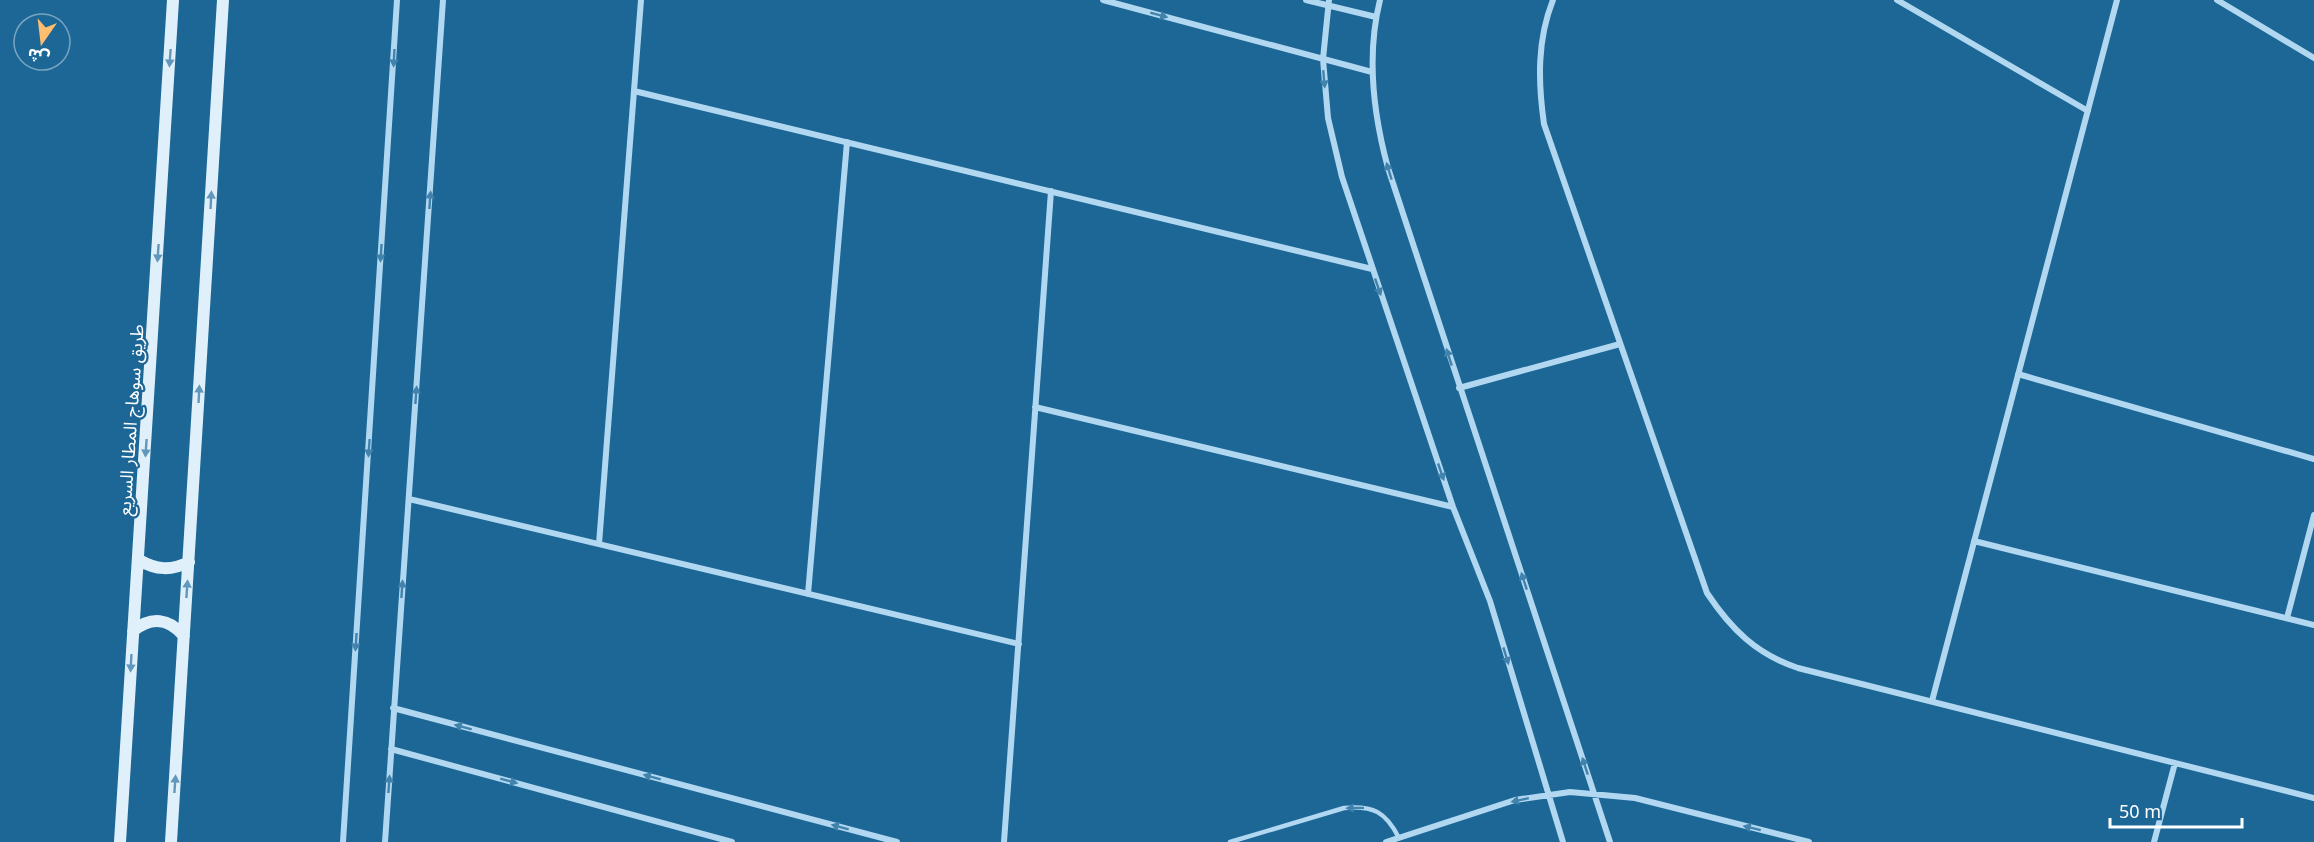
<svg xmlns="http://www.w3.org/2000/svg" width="2314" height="842" viewBox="0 0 2314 842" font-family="'Noto Sans','Noto Sans Arabic',sans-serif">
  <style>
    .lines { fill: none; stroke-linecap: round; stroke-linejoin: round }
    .lane { stroke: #b1d8f0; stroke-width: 4.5 }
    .street { stroke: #b1d8f0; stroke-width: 6 }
    .secondary { stroke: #dff0fb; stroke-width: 12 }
    .oneway { fill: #4283ad }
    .oneway2 { fill: #6197ba }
    .labels { text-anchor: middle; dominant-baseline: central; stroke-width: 4.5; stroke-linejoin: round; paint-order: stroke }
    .street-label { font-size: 18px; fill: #fff; stroke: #1d6797 }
  </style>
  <rect width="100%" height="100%" fill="#1d6797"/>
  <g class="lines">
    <path class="lane" d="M1230,842L1344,808C1373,805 1386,812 1399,838"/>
    <path class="street" d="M1103,0L1372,72
      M1306,0L1376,17
      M1329,0L1323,59L1328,118L1342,177L1453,507L1490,601L1563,842
      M1380,0C1366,56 1373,113 1388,168L1610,842
      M1553,0C1537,40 1538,82 1544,124L1707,593C1731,629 1756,654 1798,668L2314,798
      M1897,0L2088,111
      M2217,0L2314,58
      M634,91L1372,269
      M2018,374L2314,459
      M1459,388L1620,344
      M1035,407L1453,507
      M409,499L1019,644
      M1974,541L2314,625
      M599,544L641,0
      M808,594L847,142
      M2287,618L2314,515
      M1932,701L2117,0
      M393,708L897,842
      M391,749L732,842
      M343,842L397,0
      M385,842L443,0
      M1004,842L1051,191
      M1386,842L1515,800L1570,792L1635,798L1809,842
      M2154,842L2175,763"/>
    <path class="secondary" d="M139,560C156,570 171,571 189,562
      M133,631C151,616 169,618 184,636
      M120,842L173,0
      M171,842L223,0"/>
  </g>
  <defs><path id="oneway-solid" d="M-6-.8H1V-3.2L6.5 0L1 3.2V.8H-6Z" transform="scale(1.5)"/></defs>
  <g class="oneway">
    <use href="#oneway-solid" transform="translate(1159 15) rotate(15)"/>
    <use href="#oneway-solid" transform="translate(394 58) rotate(93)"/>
    <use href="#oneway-solid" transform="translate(1324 79) rotate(85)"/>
    <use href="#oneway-solid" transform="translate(1389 171) rotate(-107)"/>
    <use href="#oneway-solid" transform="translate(430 200) rotate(-86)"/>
    <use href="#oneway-solid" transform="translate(381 253) rotate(94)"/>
    <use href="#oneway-solid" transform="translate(1378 287) rotate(71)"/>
    <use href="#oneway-solid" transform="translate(1449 357) rotate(-108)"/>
    <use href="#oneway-solid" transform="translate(416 395) rotate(-86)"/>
    <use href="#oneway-solid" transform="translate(369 448) rotate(94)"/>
    <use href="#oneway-solid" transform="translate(1441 472) rotate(71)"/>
    <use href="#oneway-solid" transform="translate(1524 581) rotate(-108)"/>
    <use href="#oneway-solid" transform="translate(402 589) rotate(-86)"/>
    <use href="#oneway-solid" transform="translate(356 642) rotate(94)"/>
    <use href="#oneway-solid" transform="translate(1506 656) rotate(73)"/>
    <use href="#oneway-solid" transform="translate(463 727) rotate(-165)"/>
    <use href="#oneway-solid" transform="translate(1585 766) rotate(-108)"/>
    <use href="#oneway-solid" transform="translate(652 777) rotate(-165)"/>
    <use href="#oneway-solid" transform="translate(509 781) rotate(15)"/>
    <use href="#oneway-solid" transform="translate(389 784) rotate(-86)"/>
    <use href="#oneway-solid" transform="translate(1520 800) rotate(168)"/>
    <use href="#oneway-solid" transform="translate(1355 808) rotate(179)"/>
    <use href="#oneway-solid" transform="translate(840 827) rotate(-165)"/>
    <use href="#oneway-solid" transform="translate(1752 828) rotate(-166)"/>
  </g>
  <g class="oneway2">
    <use href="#oneway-solid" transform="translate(170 58) rotate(94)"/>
    <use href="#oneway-solid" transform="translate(211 200) rotate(-87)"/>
    <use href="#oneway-solid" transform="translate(158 253) rotate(94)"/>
    <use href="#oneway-solid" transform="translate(199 394) rotate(-87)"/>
    <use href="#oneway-solid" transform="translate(146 448) rotate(94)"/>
    <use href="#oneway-solid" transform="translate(187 589) rotate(-86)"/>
    <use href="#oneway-solid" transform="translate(131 663) rotate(93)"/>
    <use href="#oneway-solid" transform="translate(175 784) rotate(-86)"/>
  </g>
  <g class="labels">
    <g class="street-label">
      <text transform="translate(130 420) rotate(-86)">طريق سوهاج المطار السريع</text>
    </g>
  </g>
  <g transform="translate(42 42) rotate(194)"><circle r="28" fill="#1d6797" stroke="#77a4c1" stroke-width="1.5"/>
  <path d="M0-4.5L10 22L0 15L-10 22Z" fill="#ffbd70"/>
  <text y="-9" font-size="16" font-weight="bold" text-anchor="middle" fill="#ffffff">ش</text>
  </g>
  <path d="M2110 818v9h132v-9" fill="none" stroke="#ffffff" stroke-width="3"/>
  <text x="2119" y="818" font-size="18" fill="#ffffff" stroke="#1d6797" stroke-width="4.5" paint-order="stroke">50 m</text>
</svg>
